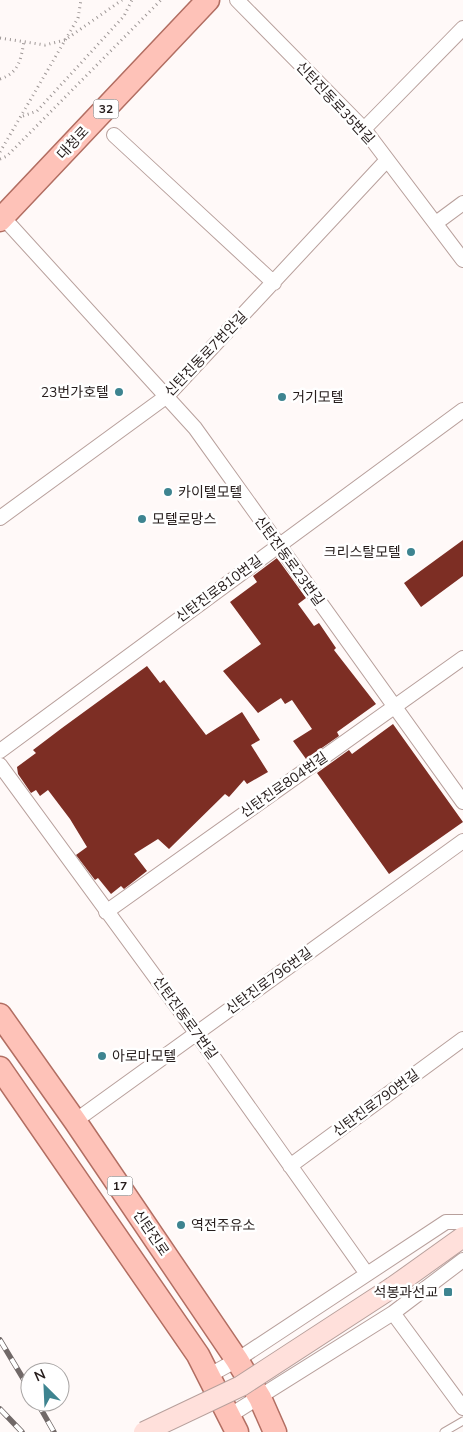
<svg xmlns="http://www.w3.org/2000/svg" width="463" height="1432" viewBox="0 0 463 1432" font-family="'Nunito Sans','Noto Sans KR',sans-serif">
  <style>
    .building { fill: #7d2e24 }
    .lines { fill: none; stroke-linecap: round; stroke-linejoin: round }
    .lane-casing { stroke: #b8a09c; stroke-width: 9 }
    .street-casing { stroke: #b8a09c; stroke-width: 16 }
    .secondary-casing { stroke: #b8a09c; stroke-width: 22 }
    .primary-casing { stroke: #b26e62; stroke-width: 25 }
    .path { stroke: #9e9796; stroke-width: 3; stroke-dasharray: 1 4; stroke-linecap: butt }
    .lane { stroke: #fff; stroke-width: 7 }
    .street { stroke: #fff; stroke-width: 14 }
    .secondary { stroke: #ffe0db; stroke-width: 20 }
    .primary { stroke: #fec2b8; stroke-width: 22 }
    .rail-casing { stroke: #716968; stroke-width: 5.5 }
    .rail { stroke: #fff; stroke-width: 4; stroke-dasharray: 11; stroke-linecap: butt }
    .secondary-bridge-casing { stroke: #b8a09c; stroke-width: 22; stroke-linecap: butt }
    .secondary-bridge { stroke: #ffe0db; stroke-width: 20 }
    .poi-dot { fill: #3e8490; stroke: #fff; stroke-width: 2 }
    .labels { text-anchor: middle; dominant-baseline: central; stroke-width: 5; stroke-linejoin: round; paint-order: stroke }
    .shield { fill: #fff; stroke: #676160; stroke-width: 1 }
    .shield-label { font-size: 12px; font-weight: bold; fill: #261d1c }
    .street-label { font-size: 14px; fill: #261d1c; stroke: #fff }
    .poi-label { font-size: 14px; fill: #261d1c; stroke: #fff; text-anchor: start }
  </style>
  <rect width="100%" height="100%" fill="#fff9f8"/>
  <path class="building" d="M463,540V576L421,607L404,583Z
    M277,558L306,598L298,604L314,626L319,623L336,648L334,650L376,704L337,732L339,736L306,759L293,741L312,729L292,700L285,704L281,698L258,713L223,671L261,644L230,602L257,582L253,576Z
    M147,666L160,683L164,680L206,735L242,712L260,740L251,745L268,772L247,784L244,780L229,797L225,794L169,849L158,839L134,854L147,871L124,889L121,886L111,894L98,878L95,880L76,855L87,847L70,819L48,790L40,796L36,790L31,793L18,774L17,767L36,753L33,750L62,728Z
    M393,724L463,822L389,874L317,773L349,750L352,754Z"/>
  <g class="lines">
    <g class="lane-casing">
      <path id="lane" d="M444,1432L463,1421"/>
    </g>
    <g class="street-casing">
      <path id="street" d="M237,0L364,129L463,260
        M364,129L463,28
        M114,135L274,283
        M0,214L195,428L463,802
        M436,223L463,203
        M0,518L167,396L386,161
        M0,751L463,410
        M0,765L197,1034L367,1274
        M106,912L463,658
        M75,1121L463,841
        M290,1166L463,1039
        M393,1313L463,1408
        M208,1376L237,1360L446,1222H463
        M229,1416L393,1313L463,1260"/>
    </g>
    <g class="secondary-casing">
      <path id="secondary" d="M393,1287L463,1237"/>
    </g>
    <g class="primary-casing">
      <path id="primary" d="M0,220L208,0
        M0,1015L75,1121L237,1360L260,1398L275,1432
        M0,1068L198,1355L237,1432"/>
    </g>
    <path class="path" d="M0,38L45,45L65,40L122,0
      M0,79C19,73 21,59 24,41
      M23,116L37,111L124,16L132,0
      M0,152L78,18L81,0
      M0,159L7,156L161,0"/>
    <use href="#lane" class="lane"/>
    <use href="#street" class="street"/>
    <use href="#secondary" class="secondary"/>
    <use href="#primary" class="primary"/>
    <g class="rail-casing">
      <path id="rail" d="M0,1340L30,1390
        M37,1402L54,1432
        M0,1409L22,1432"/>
    </g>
    <use href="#rail" class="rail"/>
    <g class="secondary-bridge-casing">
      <path id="secondary-bridge" d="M144,1432L241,1386L393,1287"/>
    </g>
    <use href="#secondary-bridge" class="secondary-bridge"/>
  </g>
  <g class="poi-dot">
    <circle cx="119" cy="392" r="5"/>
    <circle cx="282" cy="397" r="5"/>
    <circle cx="168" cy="492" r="5"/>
    <circle cx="142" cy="519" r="5"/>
    <circle cx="411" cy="552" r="5"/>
    <circle cx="102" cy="1056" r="5"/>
    <circle cx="181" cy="1225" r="5"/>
    <rect x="443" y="1287" width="10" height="10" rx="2.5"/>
  </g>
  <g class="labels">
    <g class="shield">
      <rect x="93.5" y="99.5" width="25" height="19" rx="4"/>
      <rect x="107.5" y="1176.5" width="25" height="19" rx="4"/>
    </g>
    <g class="shield-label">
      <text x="106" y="109">32</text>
      <text x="120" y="1186">17</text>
    </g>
    <g class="street-label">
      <text transform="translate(335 103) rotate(47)">신탄진동로35번길</text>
      <text transform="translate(73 143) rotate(-47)">대청로</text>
      <text transform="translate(206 354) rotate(-46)">신탄진동로7번안길</text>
      <text transform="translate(289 561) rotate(54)">신탄진동로23번길</text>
      <text transform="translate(219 589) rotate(-36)">신탄진로810번길</text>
      <text transform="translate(284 785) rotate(-35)">신탄진로804번길</text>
      <text transform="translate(269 981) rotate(-36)">신탄진로796번길</text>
      <text transform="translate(185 1018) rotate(54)">신탄진동로7번길</text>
      <text transform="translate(376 1103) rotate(-36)">신탄진로790번길</text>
      <text transform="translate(151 1233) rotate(56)">신탄진로</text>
    </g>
    <g class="poi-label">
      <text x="109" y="392" text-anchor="end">23번가호텔</text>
      <text x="292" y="397">거기모텔</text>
      <text x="178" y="492">카이텔모텔</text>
      <text x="152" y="519">모텔로망스</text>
      <text x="401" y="552" text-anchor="end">크리스탈모텔</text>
      <text x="112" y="1056">아로마모텔</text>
      <text x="191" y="1225">역전주유소</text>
      <text x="438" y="1292" text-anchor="end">석봉과선교</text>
    </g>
  </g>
  <g transform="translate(45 1387) rotate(336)"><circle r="24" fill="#ffffff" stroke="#a8a5a4"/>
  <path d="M0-4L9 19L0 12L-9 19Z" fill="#3e8490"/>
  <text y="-8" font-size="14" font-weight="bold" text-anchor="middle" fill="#261d1c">N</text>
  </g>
</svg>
